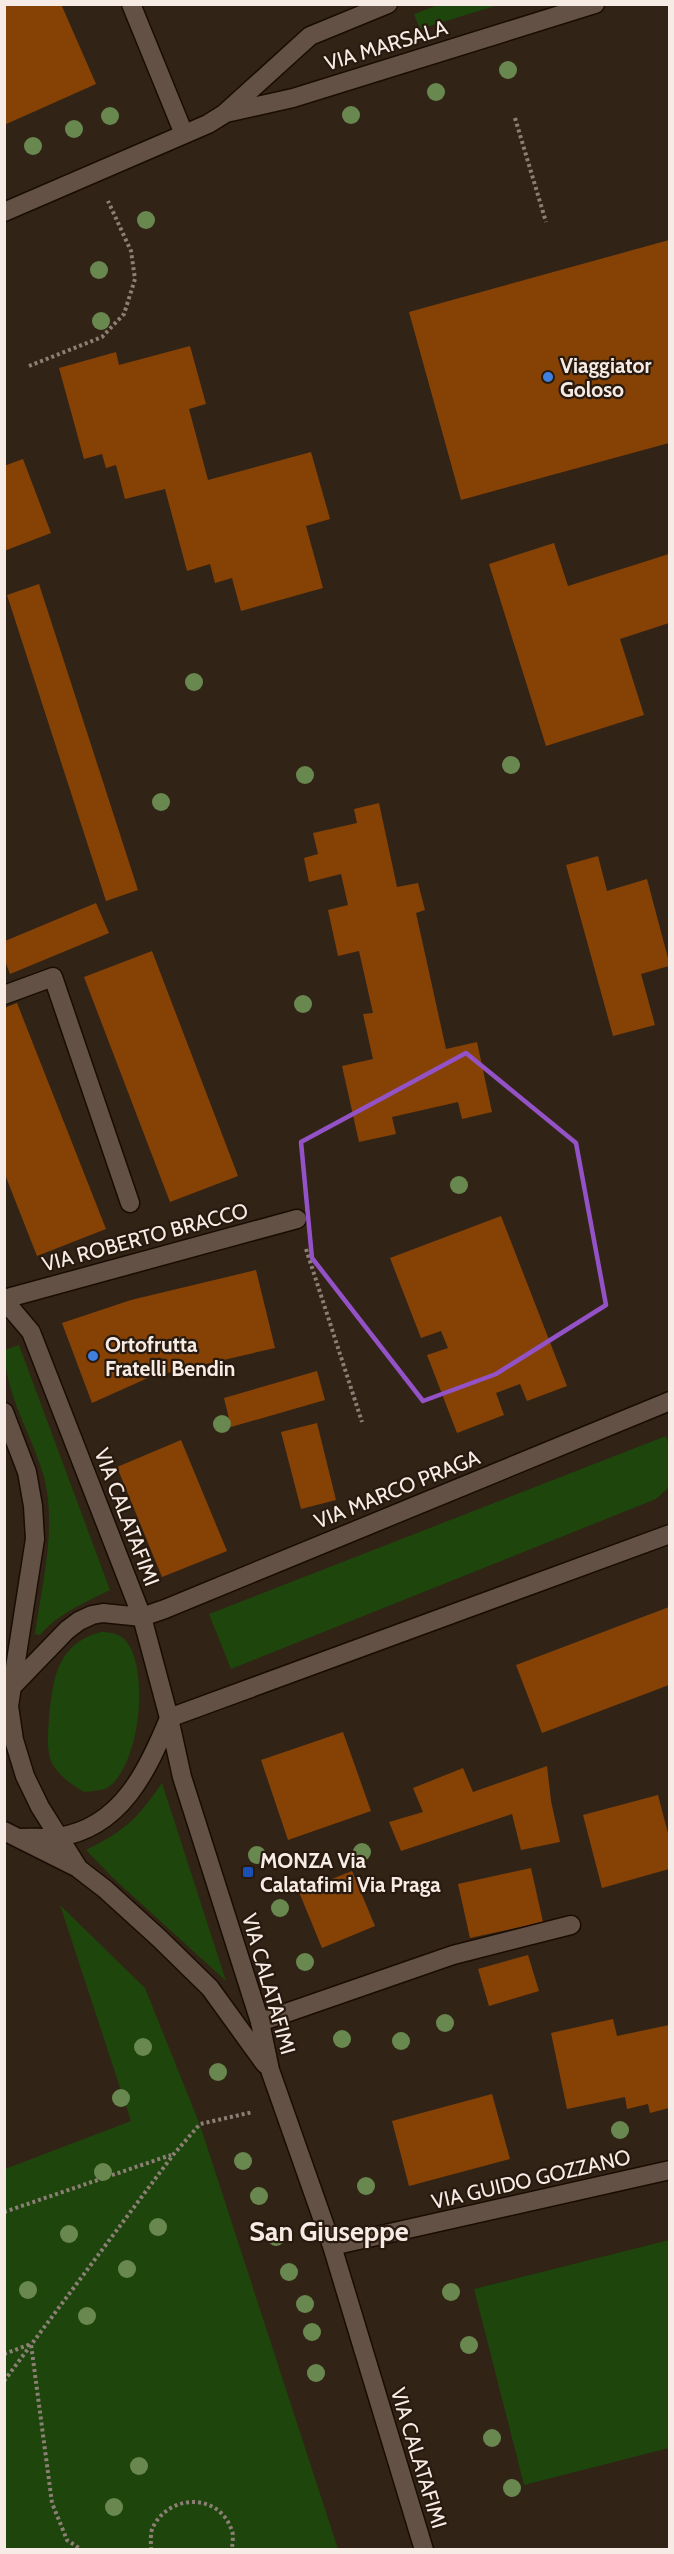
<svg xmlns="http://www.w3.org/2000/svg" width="674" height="2554" viewBox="0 0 674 2554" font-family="Cabin,sans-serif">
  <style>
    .green { fill: #1e450b }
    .building { fill: #864205 }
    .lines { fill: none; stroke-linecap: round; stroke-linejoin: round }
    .service-casing { stroke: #190c03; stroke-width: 21 }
    .minor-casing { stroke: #190c03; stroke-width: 21 }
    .tertiary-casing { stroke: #190c03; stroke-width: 21 }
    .path { stroke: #8c7f76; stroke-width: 4; stroke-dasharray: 3 3; stroke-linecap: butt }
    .service { stroke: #625144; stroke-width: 18 }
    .minor { stroke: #625144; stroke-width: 18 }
    .tertiary { stroke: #625144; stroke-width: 18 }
    .tree { fill: #69884f }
    .marked { fill: none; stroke: #9452c7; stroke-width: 4.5; stroke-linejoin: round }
    .shop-dot { fill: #3f7fe0; stroke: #281a0e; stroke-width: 2 }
    .transit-dot { fill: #1a4fb4; stroke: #281a0e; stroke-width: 2 }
    .labels { text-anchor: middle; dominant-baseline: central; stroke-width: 4.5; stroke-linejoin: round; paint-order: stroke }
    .street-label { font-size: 21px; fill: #f6ece5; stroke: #281a0e }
    .poi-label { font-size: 21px; font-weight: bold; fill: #f6ece5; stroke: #281a0e; text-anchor: start }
    .district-label { font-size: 27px; font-weight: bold; fill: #f6ece5; stroke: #281a0e }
  </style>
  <rect width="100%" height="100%" fill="#322317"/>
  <path class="green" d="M438,5V4L498,5L420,29L414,14Z
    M19,1345L110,1590C84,1603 59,1613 40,1635L35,1634C42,1584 57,1527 44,1477C32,1434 4,1394 5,1350Z
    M666,1436L669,1446V1487L656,1499L231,1669L209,1614Z
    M101,1632C111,1632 120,1634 126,1641C150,1670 140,1767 107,1788C101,1791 91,1791 84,1792C73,1785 60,1777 53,1765C46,1754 48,1733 49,1720C53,1680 56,1644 101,1632Z
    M162,1783L226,1981L113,1878L86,1850C126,1830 137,1819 162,1783Z
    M60,1905L145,1988L200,2125L338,2549H5V2169L131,2121Z
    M669,2240V2448L524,2485L474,2289Z"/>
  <path class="building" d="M4,4H61L96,84L4,125Z
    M669,240V443L461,500L409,312Z
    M190,346L206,404L189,409L208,480L311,452L330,519L306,526L323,588L241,611L232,578L215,583L210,564L187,571L165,489L125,499L116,465L106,468L102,454L84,459L59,368L116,352L119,365Z
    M23,459L51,533L4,551V466Z
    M554,543L568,586L669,554V623L620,639L644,715L546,746L489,564Z
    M39,584L138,890L106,901L7,595Z
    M379,803L397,887L418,883L425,910L416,913L446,1049L477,1042L492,1112L462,1119L458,1102L392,1117L396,1134L359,1142L342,1066L373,1059L363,1014L373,1013L359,951L338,956L328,910L348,905L341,874L309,882L304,858L318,854L313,833L357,823L354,809Z
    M598,856L607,891L647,879L669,962V966L641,974L655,1025L613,1036L566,865Z
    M96,903L109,933L10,974L5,961V941Z
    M152,951L238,1176L170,1202L84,977Z
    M17,1003L106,1229L37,1256L4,1172V1008Z
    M501,1216L567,1386L527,1401L520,1384L496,1393L504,1415L457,1433L427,1355L448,1348L441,1331L421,1338L390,1258Z
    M256,1270L275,1348L150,1377L92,1403L62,1323L131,1300Z
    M317,1371L325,1400L231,1427L224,1398Z
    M317,1423L336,1500L301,1509L281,1432Z
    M181,1440L227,1551L162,1577L117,1467Z
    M669,1607V1685L542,1733L516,1665Z
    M343,1732L371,1811L288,1840L261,1760Z
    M547,1766L551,1801L560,1842L521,1850L512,1814L401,1851L389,1822L423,1812L413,1788L463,1768L473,1792Z
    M658,1795L669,1837V1869L602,1888L583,1815Z
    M531,1868L543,1922L470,1938L458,1884Z
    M352,1871L375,1926L322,1948L299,1892Z
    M528,1955L539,1991L489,2006L478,1969Z
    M613,2019L617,2036L669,2025V2108L650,2113L648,2104L627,2109L625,2097L567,2109L551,2033Z
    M492,2094L510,2159L409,2186L392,2121Z"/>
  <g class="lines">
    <g class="service-casing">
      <path id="service" d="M4,995L53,977L130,1203
        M260,2022L453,1955L571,1925"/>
    </g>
    <g class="minor-casing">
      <path id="minor" d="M131,4L184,134
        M4,1299L297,1219
        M4,1300L31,1332L142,1617L169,1718L182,1777L260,2022L270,2070L332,2246L424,2550
        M4,1412L27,1472L33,1506L35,1539L9,1706L14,1740L25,1776L40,1807L79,1869L105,1889L160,1939L210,1988L265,2064
        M9,1690L67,1630L79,1621L92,1615L103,1613L142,1617L165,1609L670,1401
        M169,1718L670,1534
        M4,1831L78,1868
        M21,1838C33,1837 46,1839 58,1837C121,1828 148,1770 169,1718
        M332,2246L670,2170"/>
    </g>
    <g class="tertiary-casing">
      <path id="tertiary" d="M226,113L293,98L595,4
        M4,212L208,124L224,114L310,36L388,4"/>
    </g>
    <path class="path" d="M515,118L546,222
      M29,366L102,337L124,314L135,279L131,251L108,201
      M306,1249L362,1422
      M4,2212L171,2155
      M4,2354L31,2344L52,2503L67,2540L82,2550
      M4,2381L173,2155L200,2124L253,2112
      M151,2550C151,2543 150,2532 153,2527C170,2493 220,2493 232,2531C234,2536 232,2544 232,2550"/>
    <use href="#service" class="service"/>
    <use href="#minor" class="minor"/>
    <use href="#tertiary" class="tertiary"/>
  </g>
  <g class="tree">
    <circle cx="508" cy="70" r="9"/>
    <circle cx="436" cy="92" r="9"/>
    <circle cx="351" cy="115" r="9"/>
    <circle cx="110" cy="116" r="9"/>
    <circle cx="74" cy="129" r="9"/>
    <circle cx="33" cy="146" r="9"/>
    <circle cx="146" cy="220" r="9"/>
    <circle cx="99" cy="270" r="9"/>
    <circle cx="101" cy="321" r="9"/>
    <circle cx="194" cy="682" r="9"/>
    <circle cx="511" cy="765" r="9"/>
    <circle cx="305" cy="775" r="9"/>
    <circle cx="161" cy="802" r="9"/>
    <circle cx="303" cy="1004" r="9"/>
    <circle cx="459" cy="1185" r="9"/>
    <circle cx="222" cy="1424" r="9"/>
    <circle cx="362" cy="1852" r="9"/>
    <circle cx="257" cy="1855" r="9"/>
    <circle cx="280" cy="1908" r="9"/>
    <circle cx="305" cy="1962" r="9"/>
    <circle cx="445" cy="2023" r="9"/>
    <circle cx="342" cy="2039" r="9"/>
    <circle cx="401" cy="2041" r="9"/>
    <circle cx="143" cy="2047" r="9"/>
    <circle cx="218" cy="2072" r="9"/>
    <circle cx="121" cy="2098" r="9"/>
    <circle cx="620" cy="2130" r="9"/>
    <circle cx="243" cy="2161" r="9"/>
    <circle cx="103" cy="2172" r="9"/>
    <circle cx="366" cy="2186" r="9"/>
    <circle cx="259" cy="2196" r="9"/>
    <circle cx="158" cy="2227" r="9"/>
    <circle cx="69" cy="2234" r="9"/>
    <circle cx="276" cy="2237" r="9"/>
    <circle cx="127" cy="2269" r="9"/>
    <circle cx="289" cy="2272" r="9"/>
    <circle cx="28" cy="2290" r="9"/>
    <circle cx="451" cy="2292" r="9"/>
    <circle cx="305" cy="2304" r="9"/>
    <circle cx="87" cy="2316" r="9"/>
    <circle cx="312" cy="2332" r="9"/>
    <circle cx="469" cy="2345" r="9"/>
    <circle cx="316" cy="2373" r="9"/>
    <circle cx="492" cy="2438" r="9"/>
    <circle cx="139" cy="2466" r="9"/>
    <circle cx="512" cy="2488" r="9"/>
    <circle cx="114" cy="2507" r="9"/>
  </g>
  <path class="marked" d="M466,1053L576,1143L606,1305L496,1374L423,1401L312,1258L301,1142Z"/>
  <g class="shop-dot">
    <circle cx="548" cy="377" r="6"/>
    <circle cx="93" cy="1356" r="6"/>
  </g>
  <rect class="transit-dot" x="242" y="1866" width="12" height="12" rx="3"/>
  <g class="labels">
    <g class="street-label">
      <text transform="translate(386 45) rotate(-17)">VIA MARSALA</text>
      <text transform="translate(145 1237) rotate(-15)">VIA ROBERTO BRACCO</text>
      <text transform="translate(397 1489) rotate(-22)">VIA MARCO PRAGA</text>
      <text transform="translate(127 1517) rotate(69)">VIA CALATAFIMI</text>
      <text transform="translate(269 1984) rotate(74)">VIA CALATAFIMI</text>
      <text transform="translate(531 2179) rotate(-13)">VIA GUIDO GOZZANO</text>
      <text transform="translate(419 2458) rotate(73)">VIA CALATAFIMI</text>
    </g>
    <g class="poi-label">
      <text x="560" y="365">Viaggiator<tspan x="560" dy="24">Goloso</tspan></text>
      <text x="105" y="1344">Ortofrutta<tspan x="105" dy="24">Fratelli Bendin</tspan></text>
      <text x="260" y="1860">MONZA Via<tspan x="260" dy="24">Calatafimi Via Praga</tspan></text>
    </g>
    <g class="district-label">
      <text x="329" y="2231">San Giuseppe</text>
    </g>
  </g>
  <rect width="674" height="2554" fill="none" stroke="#f6ece5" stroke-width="12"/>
</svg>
